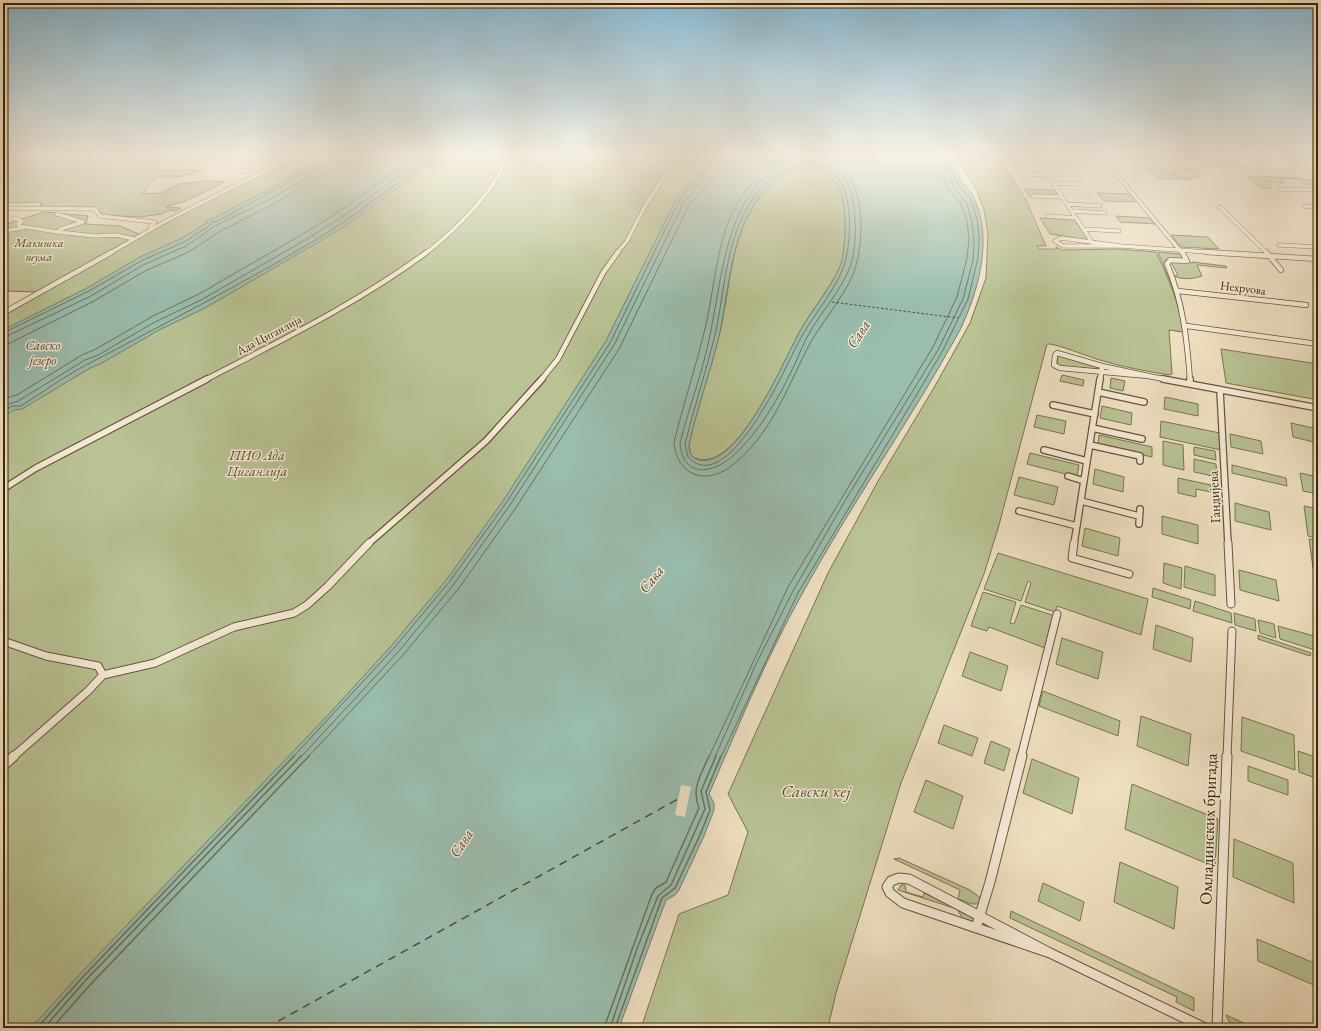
<svg xmlns="http://www.w3.org/2000/svg" width="1321" height="1031" viewBox="0 0 1321 1031" font-family="'EB Garamond',serif">
  <style>
    .green { fill: #b8c293; stroke: #7a744e }
    .water { fill: #9abdae; stroke: #75816c; fill-rule: evenodd }
    .pier { fill: #eedfc1 }
    .lines { fill: none; stroke-linecap: round; stroke-linejoin: round }
    .shore-far1 { stroke: #6c725b; stroke-width: 1 }
    .shore { stroke: #6c725b; stroke-width: 1.5 }
    .ferry-far1 { stroke: #544c32; stroke-width: 1; stroke-dasharray: 2.5 2; stroke-linecap: butt }
    .ferry { stroke: #544c32; stroke-width: 1.5; stroke-dasharray: 8 6; stroke-linecap: butt }
    .minor-far4-casing { stroke: #695536; stroke-width: 4.5 }
    .minor-far3-casing { stroke: #695536; stroke-width: 6 }
    .minor-far2-casing { stroke: #695536; stroke-width: 8 }
    .minor-far1-casing { stroke: #695536; stroke-width: 9 }
    .minor-casing { stroke: #695536; stroke-width: 11 }
    .minor-far4 { stroke: #f4ead7; stroke-width: 3.5 }
    .minor-far3 { stroke: #f4ead7; stroke-width: 4.5 }
    .minor-far2 { stroke: #f4ead7; stroke-width: 5.5 }
    .minor-far1 { stroke: #f4ead7; stroke-width: 7 }
    .minor { stroke: #f4ead7; stroke-width: 9 }
    .labels { text-anchor: middle; dominant-baseline: central; stroke-width: 3; stroke-linejoin: round; paint-order: stroke }
    .far-park-label { font-size: 12px; font-style: italic; fill: #5c4e2b; stroke: #f4ead7 }
    .far-street-label { font-size: 12px; fill: #3d2708; stroke: #f4ead7 }
    .far-water-label { font-size: 13px; font-style: italic; fill: #544c32; stroke: #f4ead7 }
    .park-label { font-size: 14px; font-style: italic; fill: #5c4e2b; stroke: #f4ead7 }
    .street-label { font-size: 14px; fill: #3d2708; stroke: #f4ead7 }
    .water-label { font-size: 15px; font-style: italic; fill: #544c32; stroke: #f4ead7 }
    .near-park-label { font-size: 17px; font-style: italic; fill: #5c4e2b; stroke: #f4ead7 }
    .near-street-label { font-size: 17px; fill: #3d2708; stroke: #f4ead7 }
  </style>
  <rect width="100%" height="100%" fill="#eedfc1"/>
  <filter id="stains"><feTurbulence type="fractalNoise" baseFrequency=".005" numOctaves="4"/><feColorMatrix values="0 0 0 0 .2 0 0 0 0 .09 0 0 0 0 .02 0 0 0 .5 -.17"/></filter>
  <radialGradient id="worn" r=".72"><stop offset=".6" stop-color="#630" stop-opacity="0"/><stop offset="1" stop-color="#630" stop-opacity=".3"/></radialGradient>
  <path class="green" d="M3,154H177L153,170H201L179,177H157L142,194L161,193L179,184L207,181L225,182L185,201L166,207L181,208L176,211L169,210L162,214L139,217L103,215L95,207H40L41,202L3,203Z
    M300,154H733L554,489L153,1028H3V316L154,229Z
    M953,154H996L1025,198L1046,246H1037L1039,249H1057L1056,247L1062,250L1116,249L1156,252C1167,276 1181,306 1183,332L1169,330L1172,374L1169,375C1146,371 1122,367 1100,360C1089,357 1055,343 1047,344L999,525L984,574L901,783L836,993L828,1028H641L679,914L728,895L748,832L728,794L828,573L877,483L935,386L970,323L986,278L988,233L984,210L977,191L961,164Z
    M1003,154H1029L1037,163L1012,162Z
    M1110,154H1156L1164,160L1115,159Z
    M1191,154H1196L1200,156L1229,157L1245,167L1209,166Z
    M811,164C822,168 836,180 840,191C847,207 846,247 841,264C832,286 815,306 803,326C786,353 736,483 691,456L689,445C697,408 710,373 719,336C732,283 729,228 769,186C780,175 796,166 811,164Z
    M1146,168H1161L1167,174L1191,180L1157,178Z
    M1173,169C1182,168 1196,168 1202,176C1193,180 1180,178 1171,173L1170,172Z
    M1250,176L1302,178L1305,180H1318V185L1305,184L1299,179H1280L1285,183L1266,182L1272,188H1260L1248,177H1251Z
    M1025,189L1055,190L1058,195L1032,194V195L1029,197Z
    M1097,193L1130,194L1137,202L1104,201Z
    M44,212L88,216L86,224L120,226L139,234L38,292L3,291V225Z
    M1116,216L1150,218L1155,224L1120,222Z
    M1040,218L1074,220L1089,240L1050,234Z
    M1171,235L1208,237L1219,249L1181,247Z
    M1158,252L1180,254L1183,259H1167L1164,261L1178,301Z
    M1176,261L1190,262L1192,264V262L1226,266L1227,268L1197,265L1202,276C1193,279 1183,280 1174,276L1178,275L1172,264L1169,263Z
    M1221,349L1318,364V400L1226,383Z
    M1060,355L1099,367V368L1096,369L1063,367L1057,364L1058,356Z
    M1062,375L1084,380L1083,386L1060,381Z
    M1111,378L1125,381L1123,391L1110,388Z
    M1165,397L1198,404V416L1164,409Z
    M1102,406L1132,413L1131,425L1100,418Z
    M1037,415L1066,421L1064,434L1034,427Z
    M1161,421L1220,433L1221,450L1160,437Z
    M1291,423L1318,429V443L1293,437Z
    M1230,434L1261,441L1263,454L1231,447Z
    M1099,435L1152,447V457L1098,445Z
    M1163,441L1183,445L1184,470L1163,465Z
    M1194,447L1215,451L1216,460L1194,455Z
    M1030,453L1079,465L1077,477L1027,464Z
    M1194,459L1216,464L1217,477L1194,472Z
    M1232,465L1286,478L1287,486L1232,473Z
    M1095,469L1124,477L1123,492L1093,484Z
    M1300,473L1318,477V494L1303,491Z
    M1019,477L1058,487L1054,505L1014,495Z
    M1178,478L1211,485V492L1196,489V497L1178,493Z
    M1235,503L1269,512L1271,530L1235,521Z
    M1304,506L1314,508L1315,512L1318,513V539L1308,536Z
    M1162,516L1198,525V544L1162,534Z
    M1085,528L1120,538L1118,556L1082,546Z
    M1309,539L1318,541V603Z
    M998,553L1148,599L1141,635L1057,606L1055,612L1025,602L1031,583L1028,581L1021,601L984,589Z
    M1164,563L1182,568L1181,589L1163,583Z
    M1185,566L1215,575V596L1184,587Z
    M1239,570L1276,580L1279,601L1240,590Z
    M1153,588L1191,600L1190,609L1152,597Z
    M983,592L1016,602L1010,623L1014,624L1021,605L1055,616L1045,648L989,627L987,631L971,626Z
    M1195,601L1231,613L1232,623L1193,611Z
    M1234,613L1255,619L1256,631L1235,625Z
    M1258,620L1274,624L1276,638L1260,633Z
    M1156,625L1193,638L1191,662L1153,649Z
    M1278,626L1318,637V651L1280,639Z
    M1258,635L1311,653L1310,656L1258,639Z
    M1062,638L1103,652L1098,679L1056,664Z
    M970,652L1008,666L1001,691L962,676Z
    M1043,691L1120,721L1118,736L1039,706Z
    M1141,716L1191,734L1188,766L1137,746Z
    M1242,717L1294,735L1295,770L1241,751Z
    M944,725L978,738L972,756L938,743Z
    M991,741L1010,749L1004,771L984,763Z
    M1298,751L1318,758V779L1299,772Z
    M1032,759L1079,778L1072,814L1023,793Z
    M1248,766L1288,780V795L1248,781Z
    M926,780L963,796L953,829L914,812Z
    M1132,784L1218,819L1215,867L1125,829Z
    M1234,839L1293,863L1294,903L1233,877Z
    M899,858L970,890L982,899L979,904H972L958,899L960,890L894,859Z
    M1120,862L1178,887L1174,929L1114,902Z
    M1043,883L1084,902L1080,921L1038,901Z
    M901,885H905L906,892L923,897L924,893L976,918V922L963,919L957,909L898,890Z
    M1011,911L1194,998V1011L1176,1002L1177,997L1010,918Z
    M1257,939L1314,963L1316,986L1258,961Z
    M1226,1015L1255,1028H1232Z"/>
  <path class="water" d="M330,154H444L351,222L317,243L205,308L159,330L102,363L90,368L22,409L14,410L3,417V330L87,288L140,257L182,238L208,222L206,221L216,217L268,190Z
    M715,154H948C950,159 953,162 956,166C958,171 958,176 961,180C966,187 972,192 975,200C993,241 978,292 960,330C911,420 851,504 802,594C766,658 738,727 709,794L714,803V810L704,836L679,890L675,895L666,900L619,1028H31L78,976L329,714L392,645L447,579L503,501L606,341L677,197ZM811,164C822,168 836,180 840,191C847,207 846,247 841,264C832,286 815,306 803,326C786,354 740,470 699,460C691,458 689,453 689,445C697,408 710,373 719,336C731,283 729,228 769,186C780,175 796,166 811,164Z"/>
  <path class="pier" d="M681,785L691,787L685,817L675,815Z"/>
  <g class="lines">
    <path class="shore-far1" d="M792,154C713,195 722,259 704,333C695,370 683,405 674,442C676,474 704,486 730,467C769,438 786,391 807,349C820,324 840,302 852,277C863,253 865,202 851,179C845,168 835,161 825,154
      M811,155C826,158 843,173 849,187C856,203 857,240 853,256C847,285 824,307 810,332C803,343 799,356 793,368C778,399 760,431 734,455C713,474 683,479 680,443C689,407 703,371 710,335C724,269 727,169 811,155Z
      M812,160C824,165 835,173 842,185C853,205 851,250 842,271C831,296 812,317 799,341C787,364 728,500 688,457L685,444C694,407 706,372 715,335C727,282 725,221 769,181C782,170 795,162 812,160Z
      M3,333L89,291L141,261L184,242L209,226L212,222L218,221L323,163L331,158L332,154
      M3,338L91,296L143,265L186,246L215,226L272,198L335,161L337,154
      M3,344L10,343L94,301L145,271L189,252L219,232L275,203L334,169L341,163L343,154
      M3,399L17,395L82,355L96,349L153,316L199,294L308,231L343,209L419,154
      M3,406L18,401L85,360L98,355L155,322L201,300L312,236L346,214L429,154
      M3,412L12,406H21C43,392 65,376 88,364C164,324 240,285 314,241C357,215 397,183 438,154
      M293,757L395,647L450,581L506,503L610,343L680,199L715,160L718,154
      M301,757L399,651L454,584L510,505L614,345L684,202L719,163L723,154
      M308,757L403,655L459,588L515,509L619,349L689,205L724,166L729,154
      M709,757L788,587L933,347L957,297L967,258L969,239L967,221L960,202L948,188L936,163L934,154
      M715,757L756,664L793,591L846,499L938,350L963,299L973,260L974,241L972,222L967,204L954,187L940,154
      M721,757L798,593L942,352L968,299L978,258L979,238L977,219L970,198L958,184L945,154"/>
    <path class="shore" d="M37,1028L81,979L294,756
      M44,1028L84,982L301,756
      M52,1028L89,986L309,756
      M604,1028L652,894L656,888L666,882L699,808C691,788 701,775 709,756
      M610,1028L638,946L658,896L671,885L705,809L701,791L716,756
      M615,1028L662,898L675,888L700,835L710,810L706,792L721,756"/>
    <path class="ferry-far1" d="M832,302L958,318"/>
    <path class="ferry" d="M266,1028L678,799"/>
    <g class="minor-far4-casing">
      <path id="minor-far4" d="M1096,154L1106,164
        M1299,154L1318,165
        M200,156H221
        M174,162L225,163L231,168L258,174
        M1042,167L1094,245
        M1042,167L1070,168
        M238,169L242,161L253,155L243,154
        M1113,170L1182,253
        M1023,174L1047,175
        M1053,183L1079,184
        M1279,189L1318,190
        M1033,196L1062,197
        M1067,204L1100,206
        M1304,206L1318,207
        M1220,207L1267,253
        M3,208L95,209L100,216L155,222L150,227
        M1072,211L1105,213
        M57,214L83,222L61,229L58,232L95,236L116,235L134,239
        M1047,216L1076,218
        M14,218L22,221L18,224L19,226L58,232
        M1084,229L1119,231
        M3,231L23,228
        M1061,238L1121,246H1063L1055,241Z
        M1279,245L1318,247
        M1121,246L1221,253
        M110,253L164,222L298,154
        M426,253C452,233 501,187 506,154
        M617,253L627,241L645,206L679,154"/>
    </g>
    <g class="minor-far3-casing">
      <path id="minor-far3" d="M1182,252L1187,261L1170,260L1167,264C1183,302 1187,339 1190,380
        M1206,252L1318,259
        M1266,252L1281,270
        M1178,291L1306,305
        M3,313L112,252
        M1187,326L1318,344
        M1057,353L1102,366L1148,376L1060,368L1054,365L1055,355Z
        M1148,376L1169,380
        M205,380C282,340 358,303 427,252
        M541,380L558,359L603,273L618,252
        M1100,380L1102,367"/>
    </g>
    <g class="minor-far2-casing">
      <path id="minor-far2" d="M1163,379L1318,408
        M1190,379V384
        M1220,390L1228,544
        M1098,392L1144,402
        M1053,405L1095,414
        M1092,428L1142,439
        M1090,445L1140,456V461
        M1044,450L1087,461
        M1068,476L1084,481
        M3,489L36,468L207,379
        M1081,501L1139,516
        M1019,511L1077,526
        M1139,524L1140,509
        M368,544L486,441L542,379
        M1074,544L1100,379"/>
    </g>
    <g class="minor-far1-casing">
      <path id="minor-far1" d="M1074,543L1072,558L1129,574
        M1228,543L1231,604
        M3,641L46,656L98,666L103,675
        M13,757L88,691L103,675L155,663L234,627L294,613L307,605L328,586L369,543
        M1021,757L1057,614
        M1227,757L1232,631"/>
    </g>
    <g class="minor-casing">
      <path id="minor" d="M3,766L14,756
        M899,878L909,879L1050,953L903,903L890,893L887,887L891,881Z
        M976,928L990,882L1022,756
        M1050,953L1205,1028
        M1217,1028L1227,756"/>
    </g>
    <use href="#minor-far4" class="minor-far4"/>
    <use href="#minor-far3" class="minor-far3"/>
    <use href="#minor-far2" class="minor-far2"/>
    <use href="#minor-far1" class="minor-far1"/>
    <use href="#minor" class="minor"/>
  </g>
  <linearGradient id="sky" x2="0" y2="1"><stop stop-color="#89b8d1"/><stop offset="0.52" stop-color="#f7f1e3"/><stop offset="1" stop-color="#f7f1e3" stop-opacity="0"/></linearGradient>
  <rect width="1321" height="298" fill="url(#sky)"/>
  <g class="labels">
    <g class="far-park-label">
      <text x="39" y="243">Макишка<tspan x="39" dy="14">шума</tspan></text>
    </g>
    <g class="far-street-label">
      <text transform="translate(1243 288) rotate(7)">Нехруова</text>
      <text transform="translate(269 335) rotate(-28)">Ада Циганлија</text>
    </g>
    <g class="far-water-label">
      <text x="43" y="345">Савско<tspan x="43" dy="15">језеро</tspan></text>
    </g>
    <g class="park-label">
      <text x="257" y="455">ПИО Ада<tspan x="257" dy="16">Циганлија</tspan></text>
    </g>
    <g class="street-label">
      <text transform="translate(1214 497) rotate(-93)">Гандијева</text>
    </g>
    <g class="water-label">
      <text transform="translate(858 334) rotate(-58)">Сава</text>
      <text transform="translate(651 579) rotate(-52)">Сава</text>
      <text transform="translate(461 843) rotate(-57)">Сава</text>
    </g>
    <g class="near-park-label">
      <text x="816" y="791">Савски кеј</text>
    </g>
    <g class="near-street-label">
      <text transform="translate(1208 829) rotate(-88)">Омладинских бригада</text>
    </g>
  </g>
  <rect width="1321" height="1031" fill="none" stroke="#eedfc1" stroke-width="16"/>
  <rect x="4" y="4" width="1313" height="1023" fill="none" stroke="#3d2708" stroke-width="2"/>
  <rect x="8" y="8" width="1305" height="1015" fill="none" stroke="#3d2708"/>
  <rect width="100%" height="100%" filter="url(#stains)"/>
  <rect width="100%" height="100%" fill="url(#worn)"/>
</svg>
